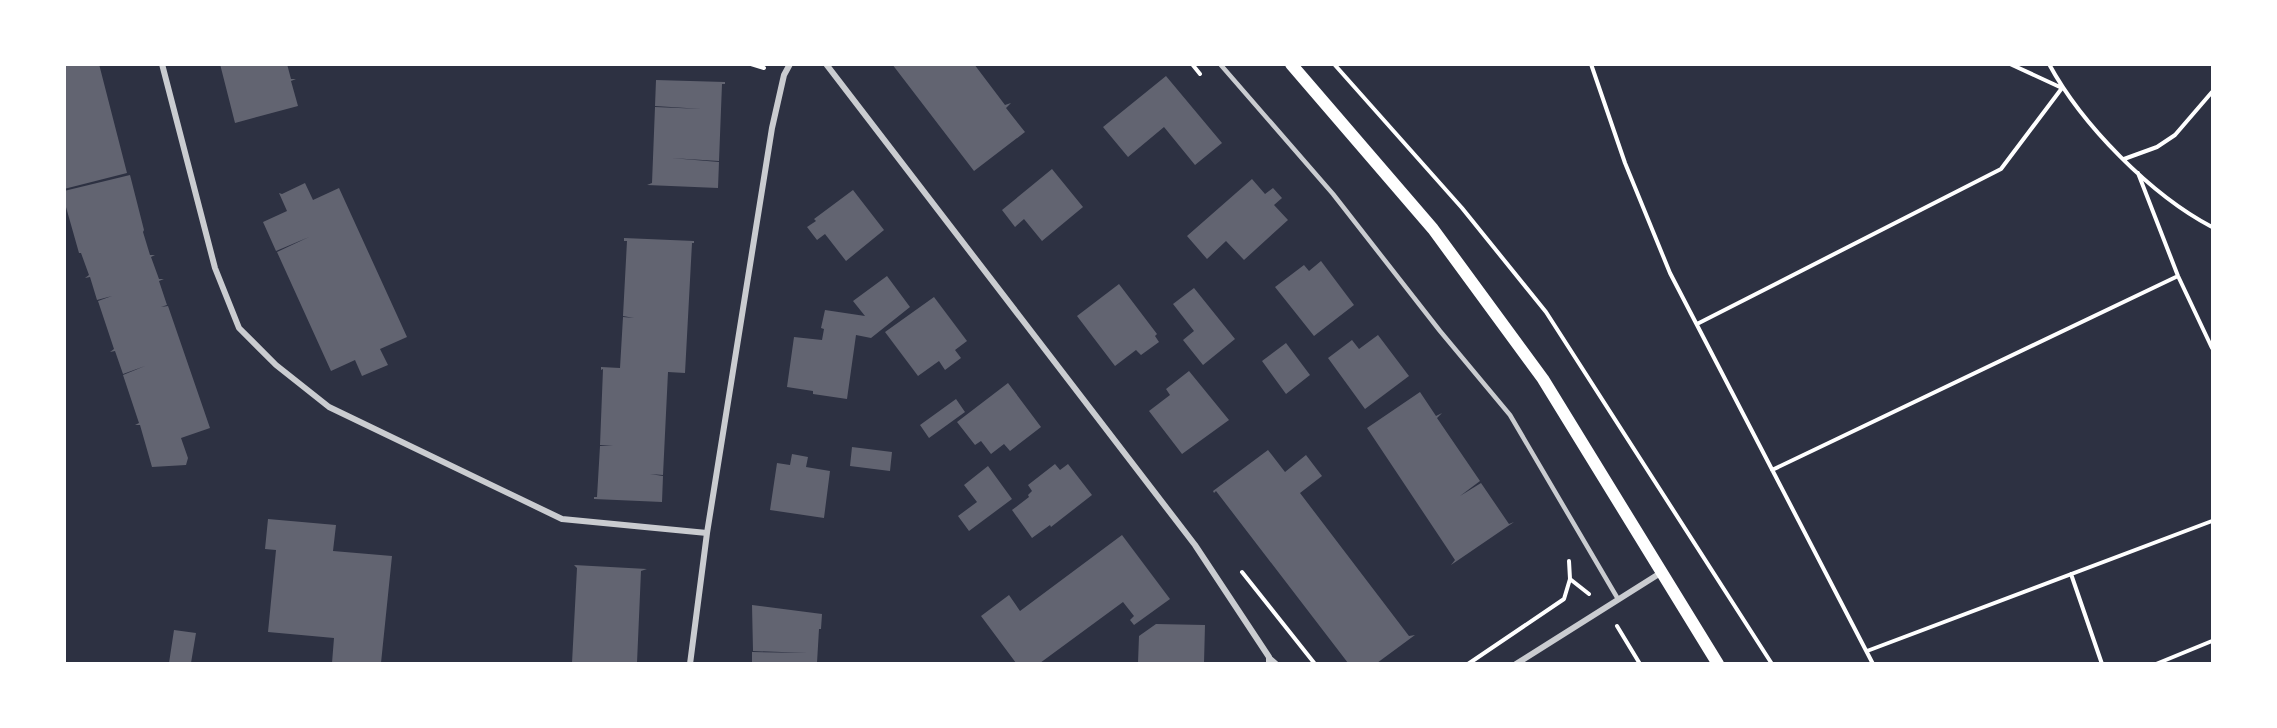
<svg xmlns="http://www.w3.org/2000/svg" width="2277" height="728" viewBox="0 0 2277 728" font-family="Cabin,sans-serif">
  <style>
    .building { fill: #626471 }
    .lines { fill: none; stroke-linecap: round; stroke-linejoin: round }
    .path { stroke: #fff; stroke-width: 4 }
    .service { stroke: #caccd0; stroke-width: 4.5 }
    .minor { stroke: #caccd0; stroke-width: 6 }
    .secondary { stroke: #fff; stroke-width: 12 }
  </style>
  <rect width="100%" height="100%" fill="#2d3142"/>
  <path class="building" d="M64,64H99L127,173L64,189Z
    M220,64H287L291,79H296L291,81L298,106L235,123Z
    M892,64H974L1005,105L1011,103L1006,108L1025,132L974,171Z
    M1166,76L1222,143L1195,165L1164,127L1128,157L1103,127Z
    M656,80L725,82V84H722L719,161L671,158L719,162L718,188L647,185L652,183L655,107L702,109L655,106Z
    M1052,169L1083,207L1042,241L1024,219L1015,227L1002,210Z
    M130,175L144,230L143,232L150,255H155L151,257L159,279H164L159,281L167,305L161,307L168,306L210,428L181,438L188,458L186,465L152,467L140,425H135L139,423L123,375L145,366L123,374L115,351L110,352L114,349L98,301L112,296L97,300L90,277L85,278L89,275L81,253H79L64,200V191Z
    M1252,179L1265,194L1273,188L1282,198L1274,205L1288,220L1244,260L1226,241L1207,259L1187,236Z
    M305,183L313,200L339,188L407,337L380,349L388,365L362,376L355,360L331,371L277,252L309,237L276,251L263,222L287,211L279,193L282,194Z
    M853,190L884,230L846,261L825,234L817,240L807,227L816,221L814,219Z
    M624,238L694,241V243H692L685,373L668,372L663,475L650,474L663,476L662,502L594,499V497H597L600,446H613L600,445L603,369L601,370V367L620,368L623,317L634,318L623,316L627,241H624Z
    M1321,261L1354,305L1314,336L1275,287L1304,265L1309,271Z
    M887,276L910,307L871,338L856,335L847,399L813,394V391L787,387L794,337L822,340L824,329L821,328L825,310L865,316L853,301Z
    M1119,284L1157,334L1155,336L1159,342L1141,355L1136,350L1115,366L1077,316Z
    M1194,288L1235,339L1203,365L1183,340L1194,331L1173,304Z
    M934,297L967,341L955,350L961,358L945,370L939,361L918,376L885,332Z
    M1378,335L1409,376L1365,409L1328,358L1352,340L1359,349Z
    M1286,343L1310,375L1286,394L1262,361Z
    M1189,371L1229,420L1182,454L1149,411L1170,395L1166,389Z
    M1008,383L1041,427L1010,451L1004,444L991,454L981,441L975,445L957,422Z
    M1420,392L1436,416L1442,413L1437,418L1480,481L1460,496L1481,483L1509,524L1514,522L1451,565L1455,560L1367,428Z
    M956,399L965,412L929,438L920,425Z
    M852,447L892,452L890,471L850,466Z
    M1268,450L1285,472L1306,455L1322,476L1300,493L1409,636L1415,635L1377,663H1348L1216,491L1214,493L1213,491Z
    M792,454L808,457L806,467L830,471L824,518L770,510L777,463L790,465Z
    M1055,464L1060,470L1068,464L1092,495L1051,527L1050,525L1032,538L1012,510L1029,497L1028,495L1032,491L1028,485Z
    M988,466L1012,499L969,531L958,516L977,502L964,485Z
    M268,519L336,525L333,551L392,556L381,663H332L334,638L268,632L276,550L265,549Z
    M1122,535L1170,599L1134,625L1130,620L1134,616L1123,602L1040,663H1016L981,616L1009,595L1020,611Z
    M574,565L647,569L641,571L637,663H572L577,568Z
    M752,605L822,614L821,629H819L817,663H752V652L808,653L753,651Z
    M1156,624L1205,625L1204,663H1138L1139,636Z
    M174,630L196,633L191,663H169Z"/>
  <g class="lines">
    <path class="path" d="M751,64L764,68
      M1192,64L1200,74
      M1334,64L1462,208L1546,312L1772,664
      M1591,64L1625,163L1670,273L1873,664
      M2049,64C2082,125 2151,195 2212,227
      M2124,159L2157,147L2175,135L2212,92
      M2138,173L2178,276L2212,348
      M1697,324L2001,169L2062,88L2010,64
      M1772,470L2178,276
      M1242,572L1315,664
      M2071,574L2102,664
      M1570,579L1589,594
      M1617,626L1640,664
      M1867,651L2212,521
      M1468,664L1564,599L1570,579L1569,561
      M2156,664L2212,641"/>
    <path class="service" d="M1220,64L1333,194L1440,331L1510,415L1618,599
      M1269,657L1277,664"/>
    <path class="minor" d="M162,64L215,268L239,328L276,365L329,407L562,519L707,533
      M826,64L1195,545L1269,657V664
      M690,664L707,533L772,128L784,75L790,64
      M1516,664L1662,572"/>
    <path class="secondary" d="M1291,64L1433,229L1543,379L1718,664"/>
  </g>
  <rect width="2277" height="728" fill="none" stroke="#ffffff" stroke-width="132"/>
</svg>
